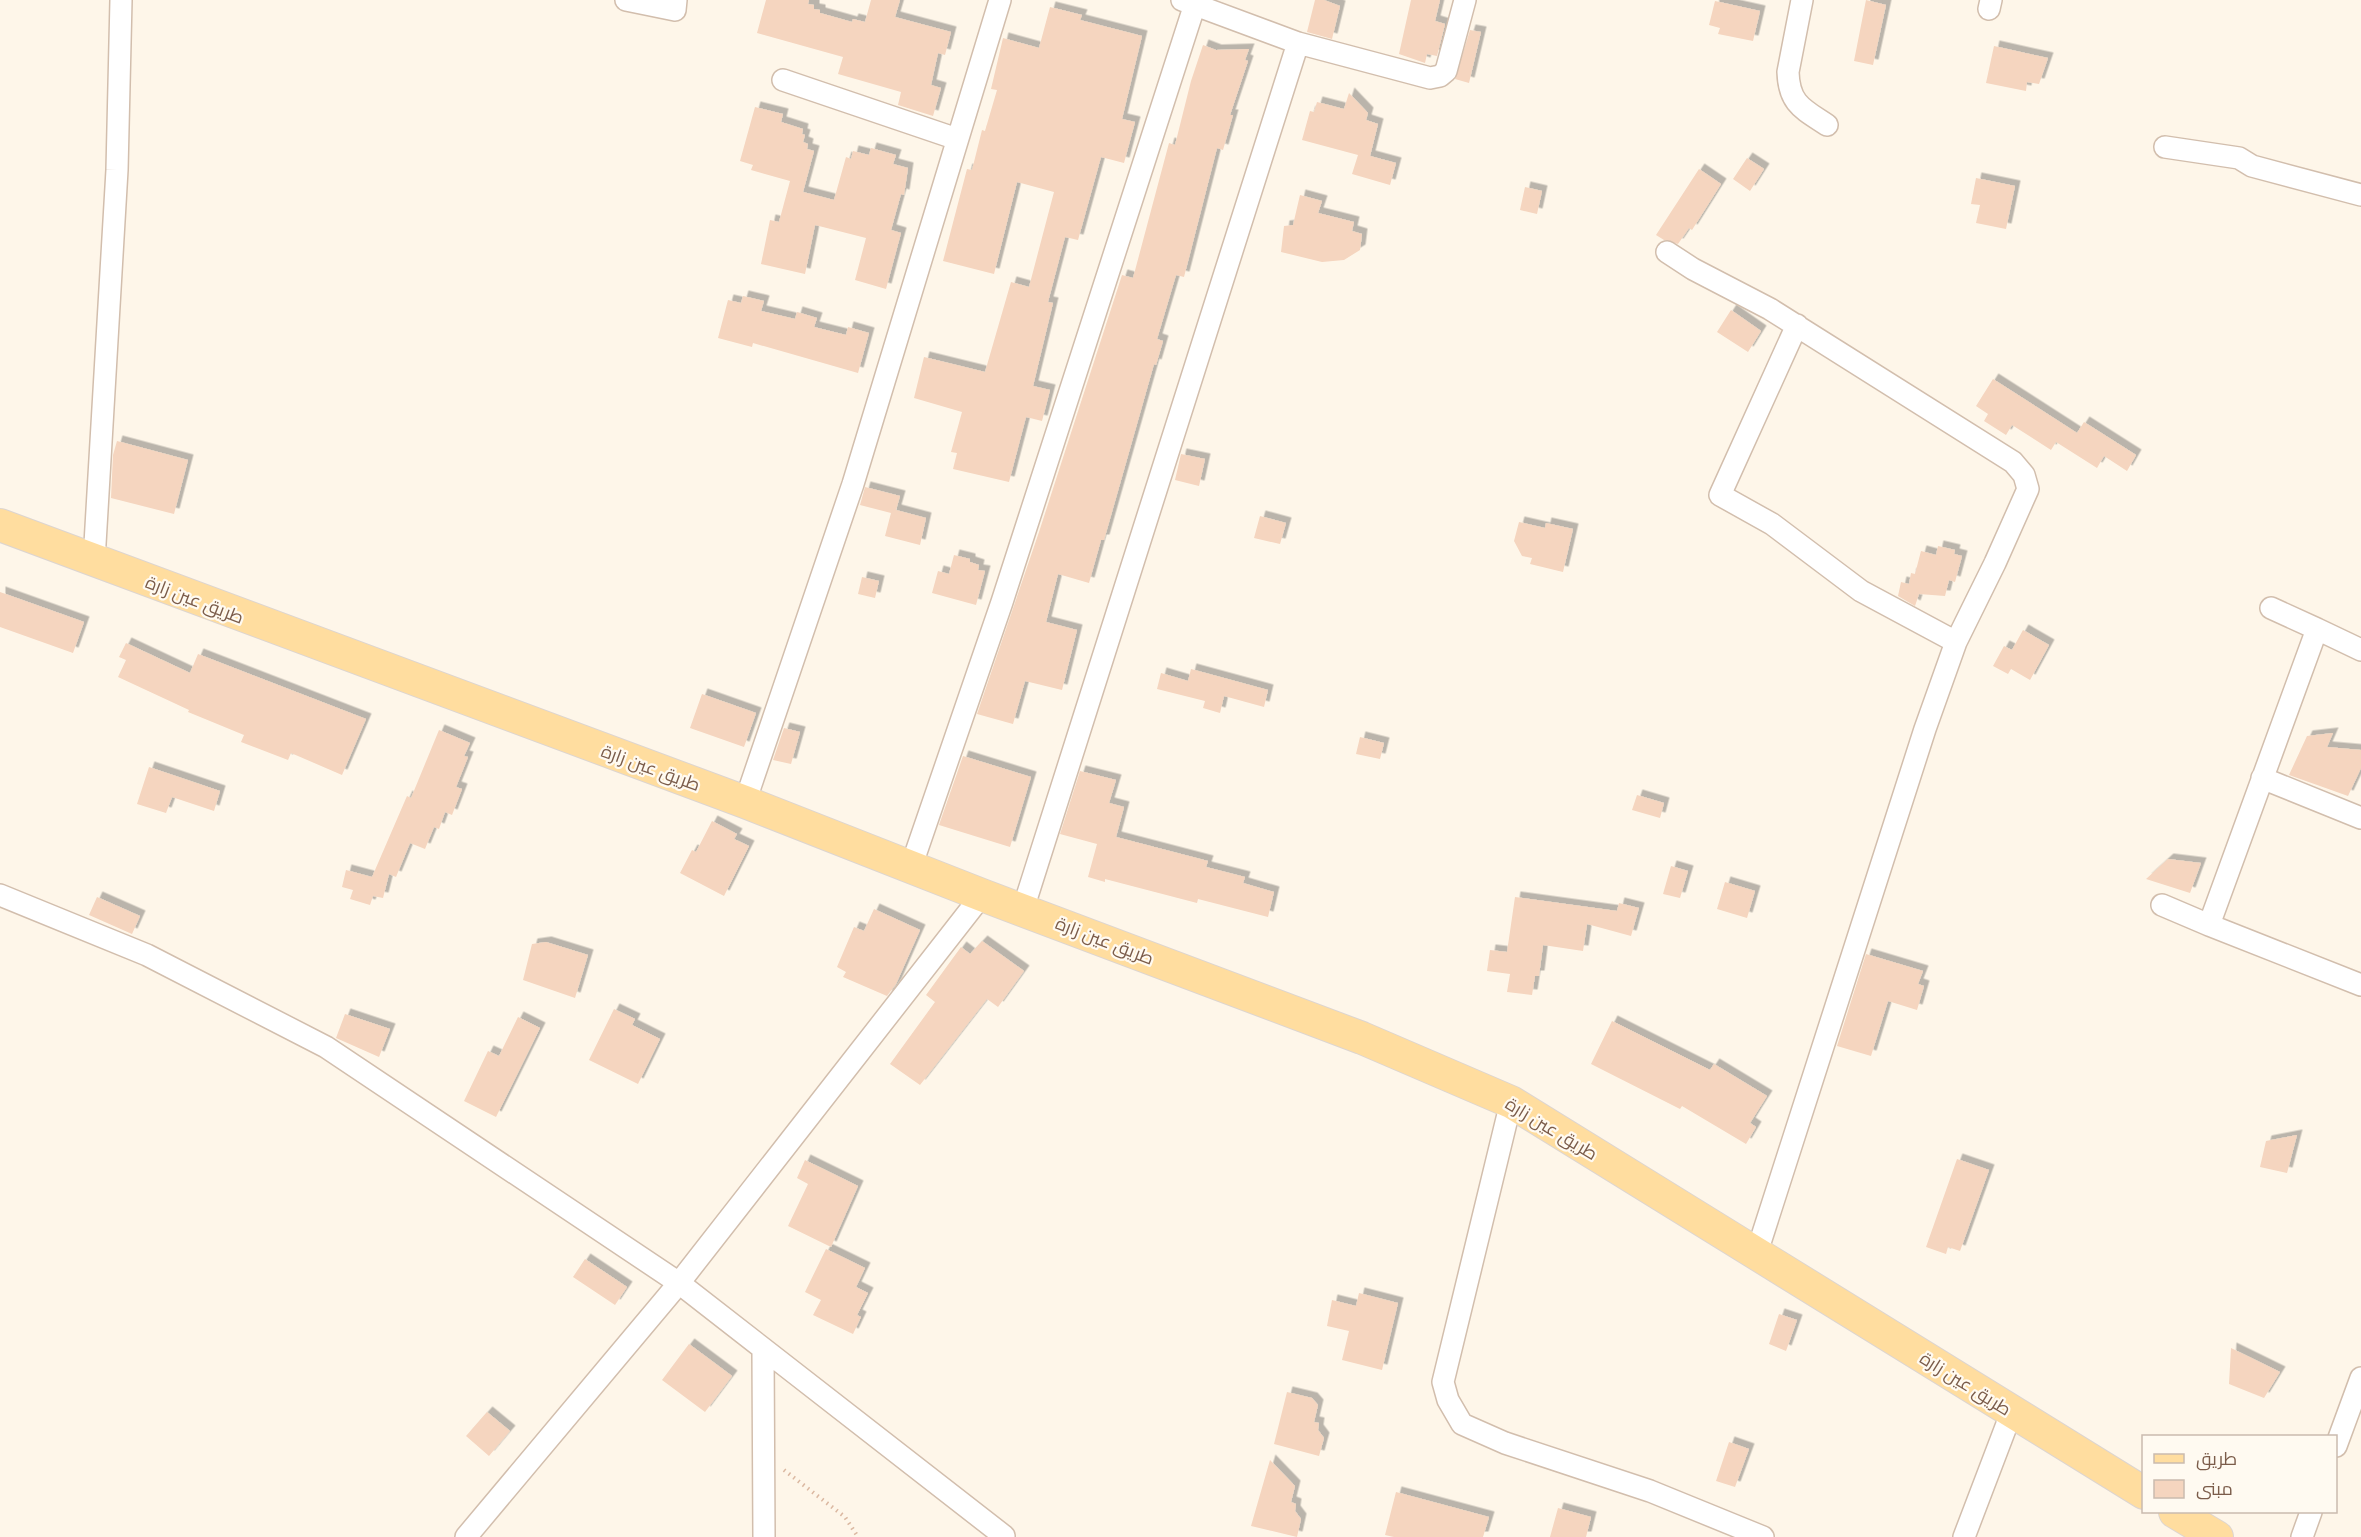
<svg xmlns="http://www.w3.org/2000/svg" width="2361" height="1537" viewBox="0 0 2361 1537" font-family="'Golos Text',Cairo,sans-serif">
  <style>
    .building { fill: #f5d5bf; filter: url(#shadow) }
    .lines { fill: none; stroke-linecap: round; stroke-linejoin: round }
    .minor-casing { stroke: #d2bead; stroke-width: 24 }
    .primary-casing { stroke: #ddd5d0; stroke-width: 34 }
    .path { stroke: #dbb8a1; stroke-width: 4; stroke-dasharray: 1.5 4.5; stroke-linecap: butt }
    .minor { stroke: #fff; stroke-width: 21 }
    .primary { stroke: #ffdd9f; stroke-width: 32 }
    .labels { text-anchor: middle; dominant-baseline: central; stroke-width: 4.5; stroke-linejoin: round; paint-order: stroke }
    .street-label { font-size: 18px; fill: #7b5c4a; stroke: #fffaf1 }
  </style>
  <defs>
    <filter id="shadow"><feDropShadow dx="5.5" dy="-5.5" stdDeviation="0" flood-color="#0004"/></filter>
  </defs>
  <rect width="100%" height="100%" fill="#fef6e9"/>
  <path class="building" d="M766,0H809L808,4L814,5V9L820,10V13L852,22L853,19L865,22L871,0H900L895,17L951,32L945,55L938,53L931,85L941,88L933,116L898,105L901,92L838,74L843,57L757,33Z
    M1315,0H1324L1340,6L1332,39L1307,32Z
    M1411,0H1440L1435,21L1445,24L1437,56L1427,54L1425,63L1399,54Z
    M1866,0L1886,5L1873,65L1854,61Z
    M1715,1L1760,11L1753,41L1718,34L1720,28L1709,25Z
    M1050,7L1082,15L1080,20L1142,36L1122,119L1135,122L1124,163L1101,157L1078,240L1065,237L1048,302L1053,303L1033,386L1050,390L1042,421L1026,417L1009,482L953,469L957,453L951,452L962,412L914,398L924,357L985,372L1011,282L1029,287L1054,192L1017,182L994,274L943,261L967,169L972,170L982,130L985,131L997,90L991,89L1003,38L1039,48Z
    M1470,30L1481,32L1469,83L1455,79Z
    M1203,45L1216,50L1249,49L1245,60L1248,61L1230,115H1233L1223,150L1217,148L1184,277L1176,275L1157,339L1163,341L1156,365L1154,364L1104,540H1101L1089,583L1058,574L1046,622L1077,630L1062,690L1025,681L1013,724L977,714L1039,532L1122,275L1133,278L1169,143L1175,145L1191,81Z
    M1994,46L2048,58L2039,84L2027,82L2026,91L1986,83Z
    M1349,93L1368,113L1366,120L1378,124L1370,156L1396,163L1390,185L1352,174L1358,155L1302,140L1310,111L1314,112L1317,102L1344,109Z
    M755,107L783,114L781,122L803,129L802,134L805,135L803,142L808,144L807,149L814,151L803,192L834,200L846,157L851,159L853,151L869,155L871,148L896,155L893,164L908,168L904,195L901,194L891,230L901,233L886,289L855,280L866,238L815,225L805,274L761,264L770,220L779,222L790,181L751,170L753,165L740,161Z
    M1747,158L1764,169L1750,191L1733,179Z
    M1699,169L1721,184L1692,230L1689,228L1678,244L1664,240L1656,235Z
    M1976,178L2015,186L2006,229L1976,223L1980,205L1971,204Z
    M1525,187L1542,191L1537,214L1520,210Z
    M1300,195L1322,201L1318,213L1354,222L1352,231L1362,234L1360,250L1344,260L1322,262L1281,252L1284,226L1293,225Z
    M743,296L764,301L761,311L795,319L797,312L817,318L814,327L846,335L848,327L869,333L858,373L753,343L752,347L718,338L728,300L741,303Z
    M1731,310L1761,331L1748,352L1717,332Z
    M1993,379L2077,433L2084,422L2136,455L2127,471L2104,456L2097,468L2056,442L2051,450L2012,425L2006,435L1984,421L1988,414L1976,406Z
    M117,441L188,460L174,514L111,498L113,455Z
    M1181,454L1205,459L1199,486L1175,480Z
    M865,487L900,496L896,510L926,518L920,545L885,536L891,513L860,505Z
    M1260,516L1286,523L1280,544L1254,538Z
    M1519,522L1545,528L1546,523L1573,529L1563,572L1530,564L1532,558L1522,556L1514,541Z
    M1938,546L1955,550L1954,554L1962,556L1955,582L1949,580L1945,596L1919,594L1915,606L1898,596L1901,582L1909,584L1911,573L1915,574L1921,551L1936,555Z
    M954,555L970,559V562L979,565L978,570L985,571L976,605L932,593L938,571L949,574Z
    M862,577L879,581L875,598L858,594Z
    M0,592L84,622L73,653L0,627Z
    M2023,630L2049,645L2030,680L2011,669L2008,674L1993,666L2004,646L2012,650Z
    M126,643L190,673L198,654L366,719L342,775L291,753L288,760L241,742L244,735L188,712L189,710L118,677L126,660L119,657Z
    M1191,669L1268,690L1264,707L1224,696L1220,713L1203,708L1205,701L1157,689L1161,673L1188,681Z
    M702,694L756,713L744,747L690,728Z
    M784,728L800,732L791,764L773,760Z
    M439,730L470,743L464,756L468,757L456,787L462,789L452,815L445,812L439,829L434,827L425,849L410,843L396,877L389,874L383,898L373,896L370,905L350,899L353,890L342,887L346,870L372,877L407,796L411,798Z
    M2333,733L2327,747L2361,750V768L2348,796L2289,775L2307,736Z
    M1360,737L1384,743L1380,759L1356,754Z
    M963,756L1031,777L1010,847L939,825Z
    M149,767L220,791L214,811L172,797L166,813L137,804Z
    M1080,771L1116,780L1109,803L1124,807L1116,837L1208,861L1206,867L1245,877L1243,883L1274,892L1268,917L1198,899L1197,903L1105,879V882L1088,877L1097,844L1060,834Z
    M1637,795L1664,803L1660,818L1632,810Z
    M712,821L737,834L734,839L749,846L724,896L680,873L692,850L696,852Z
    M2168,859L2201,863L2190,893L2146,879Z
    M1671,866L1688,871L1680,898L1663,894Z
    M1725,882L1755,891L1747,918L1717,909Z
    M97,897L140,916L132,934L89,915Z
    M1515,897L1617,911L1619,903L1639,908L1631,936L1587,924L1583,951L1543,945L1539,976H1535L1532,995L1507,992L1510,974L1487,971L1490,950L1507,952Z
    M874,909L920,930L896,984L887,996L843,977L846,972L837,967L854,927L864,931Z
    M982,941L1024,971L998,1007L987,999L920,1085L890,1064L935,1002L926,995L961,947L970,954Z
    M546,942L588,955L575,998L523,980L532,944Z
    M1866,954L1923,971L1918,984L1924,986L1917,1010L1888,1001L1871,1056L1837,1046Z
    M614,1009L635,1019L632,1025L660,1039L638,1084L589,1060Z
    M345,1014L390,1029L379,1057L336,1038Z
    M518,1017L540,1028L496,1117L464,1101L488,1051L499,1056Z
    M1612,1021L1710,1070L1714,1064L1767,1096L1750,1123L1756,1127L1746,1144L1682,1106L1680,1109L1591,1064Z
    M2297,1135L2287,1173L2260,1167L2266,1141Z
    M1957,1159L1989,1170L1960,1251L1948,1247L1946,1254L1926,1247Z
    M805,1160L858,1186L831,1247L788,1226L808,1184L797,1178Z
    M826,1249L865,1268L856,1287L868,1293L857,1315L861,1317L853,1334L813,1315L821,1300L805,1292Z
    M585,1259L627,1287L615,1305L573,1277Z
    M1359,1293L1398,1303L1382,1370L1342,1360L1349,1331L1327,1326L1332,1300L1356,1306Z
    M1779,1314L1797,1320L1786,1351L1769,1344Z
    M689,1344L732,1376L705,1412L662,1380Z
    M2231,1348L2280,1372L2264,1398L2229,1384Z
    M1287,1392L1312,1398L1318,1405L1314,1422L1319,1423L1318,1430L1324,1438L1319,1456L1274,1444Z
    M487,1412L510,1431L489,1456L466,1436Z
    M1729,1442L1749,1449L1735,1487L1716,1481Z
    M1270,1460L1295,1486L1291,1502L1296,1504L1295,1511L1301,1519L1297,1537L1251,1526Z
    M1396,1492L1489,1517L1483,1537H1394L1385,1535Z
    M1558,1508L1591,1517L1586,1537H1550Z"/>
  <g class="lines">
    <g class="minor-casing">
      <path id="minor" d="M626,0L675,10L676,0
        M1182,0L1298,43L1430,78L1440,76L1446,71L1465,0
        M1802,0L1788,72C1789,104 1803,109 1827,125
        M1989,9L1991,0
        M783,80L957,139
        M2165,147L2239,158L2252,166L2361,195
        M1667,252L1693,269L1770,309L2013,462L2024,475L2028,489L1995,563L1956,642L1925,729L1757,1252
        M1797,325L1720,495L1772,524L1861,591L1956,642
        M94,561L117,170L121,0
        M2271,608L2317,629
        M2361,650L2317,629L2209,925L2361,985
        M2262,778L2361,818
        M745,802L853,484L1000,0
        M911,867L1002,602L1195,4
        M0,895L147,955L326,1047L679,1283L1004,1536
        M2162,905L2209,925
        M1023,909L1298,43
        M1511,1102L1443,1382L1448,1400L1462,1424L1505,1443L1650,1491L1763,1537
        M763,1351L764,1537
        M2336,1446L2361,1378
        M466,1537L679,1283L982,895
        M1964,1537L2012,1411
        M2302,1537L2311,1512"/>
    </g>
    <g class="primary-casing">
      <path id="primary" d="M0,525L745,802L982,895L1362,1038L1511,1102L2144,1493
        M2175,1512L2217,1537"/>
    </g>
    <path class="path" d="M784,1470L845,1517L858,1537"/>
    <use href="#minor" class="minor"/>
    <use href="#primary" class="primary"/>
  </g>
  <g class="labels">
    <g class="street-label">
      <text transform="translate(195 599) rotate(21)">طريق عين زارة</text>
      <text transform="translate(651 767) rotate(20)">طريق عين زارة</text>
      <text transform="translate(1105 940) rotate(21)">طريق عين زارة</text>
      <text transform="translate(1552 1128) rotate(31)">طريق عين زارة</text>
      <text transform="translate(1966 1383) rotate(32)">طريق عين زارة</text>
    </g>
  </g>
  <rect x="2142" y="1435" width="195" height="78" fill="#fffaf1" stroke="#cabbae" stroke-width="1.5"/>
  <rect x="2154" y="1454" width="30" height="9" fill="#ffdd9f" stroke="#cabbae" stroke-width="1.5"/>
  <text x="2196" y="1465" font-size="18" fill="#7b5c4a">طريق</text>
  <rect x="2154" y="1480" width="30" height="18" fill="#f5d5bf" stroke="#cabbae" stroke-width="1.5"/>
  <text x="2196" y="1495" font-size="18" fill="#7b5c4a">مبنى</text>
</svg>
